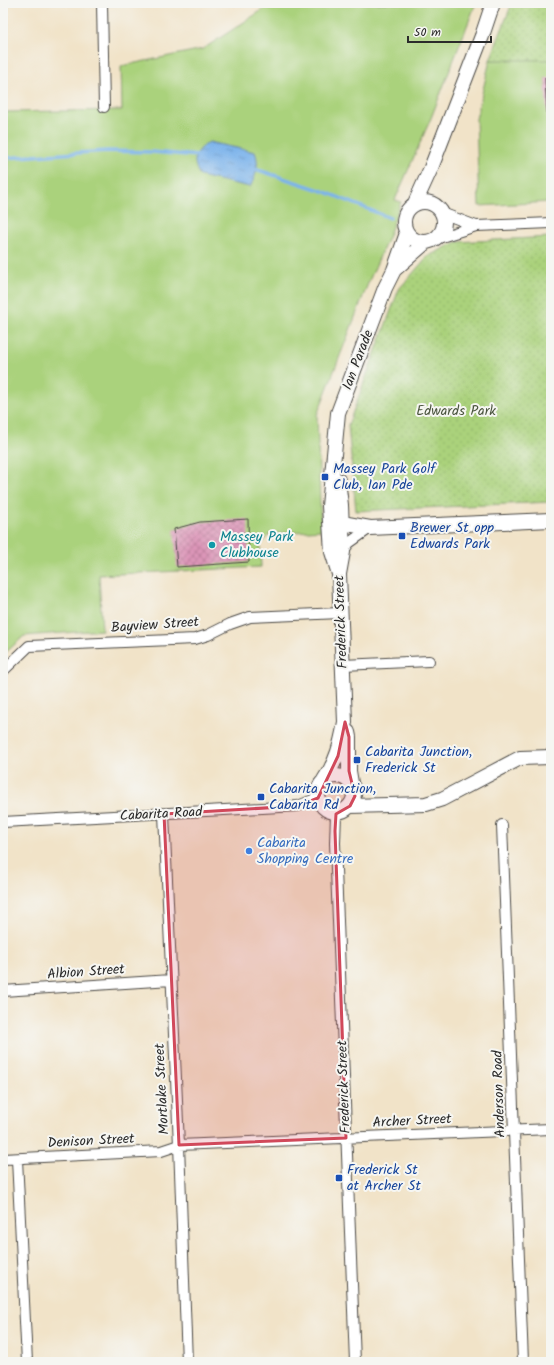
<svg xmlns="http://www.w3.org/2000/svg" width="554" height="1365" viewBox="0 0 554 1365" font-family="Kalam,sans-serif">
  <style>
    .grass { fill: #aad27c; stroke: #6a7e54 }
    .park { fill: url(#park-dots); stroke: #6a7e54 }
    .water { fill: url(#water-ripples); stroke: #546f8b }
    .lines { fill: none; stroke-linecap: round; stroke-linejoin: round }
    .stream { stroke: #7cb3eb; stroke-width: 3.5 }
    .building { fill: url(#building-cross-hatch) }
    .street-casing { stroke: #494743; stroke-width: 12 }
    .secondary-casing { stroke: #494743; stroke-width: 16 }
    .street { stroke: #fff; stroke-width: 10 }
    .secondary { stroke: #fff; stroke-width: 14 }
    .marked { fill: #d1495b; fill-opacity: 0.2; stroke: #d1495b; stroke-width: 3; stroke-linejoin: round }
    .transit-dot { fill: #1a4fb4; stroke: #f6f6f2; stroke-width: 1.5 }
    .culture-dot { fill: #0f9aa8; stroke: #f6f6f2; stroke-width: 1.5 }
    .shop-dot { fill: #3f7fe0; stroke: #f6f6f2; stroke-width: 1.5 }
    .labels { text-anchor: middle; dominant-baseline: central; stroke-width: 4; stroke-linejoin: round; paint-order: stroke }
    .street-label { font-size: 14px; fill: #2b2b2b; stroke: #f6f6f2 }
    .park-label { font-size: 14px; fill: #4b553f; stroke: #f6f6f2 }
    .transit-label { font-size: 14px; fill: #164399; stroke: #f6f6f2; text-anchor: start }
    .culture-label { font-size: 14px; fill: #0d838f; stroke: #f6f6f2; text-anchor: start }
    .shop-label { font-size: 14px; fill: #366cbe; stroke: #f6f6f2; text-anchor: start }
  </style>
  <defs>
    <pattern id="park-dots" width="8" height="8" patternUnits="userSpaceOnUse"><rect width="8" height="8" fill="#aad27c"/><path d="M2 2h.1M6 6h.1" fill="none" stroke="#92b46b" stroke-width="1.8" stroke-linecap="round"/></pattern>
    <pattern id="water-ripples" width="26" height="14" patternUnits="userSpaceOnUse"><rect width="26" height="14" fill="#7cb3eb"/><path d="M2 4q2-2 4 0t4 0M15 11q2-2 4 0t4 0" fill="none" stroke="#6692bf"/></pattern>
    <pattern id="building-cross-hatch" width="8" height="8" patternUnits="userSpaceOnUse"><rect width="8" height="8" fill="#dc95b8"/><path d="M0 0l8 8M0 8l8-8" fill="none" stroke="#b37a96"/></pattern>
  </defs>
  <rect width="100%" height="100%" fill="#f6f6f2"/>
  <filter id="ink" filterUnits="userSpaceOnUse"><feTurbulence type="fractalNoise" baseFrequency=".025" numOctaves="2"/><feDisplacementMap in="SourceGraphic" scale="8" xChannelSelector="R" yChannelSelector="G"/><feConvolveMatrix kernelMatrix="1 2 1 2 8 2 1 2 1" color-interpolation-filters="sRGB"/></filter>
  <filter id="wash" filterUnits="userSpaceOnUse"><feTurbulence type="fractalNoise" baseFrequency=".012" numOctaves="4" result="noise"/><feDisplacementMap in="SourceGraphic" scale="16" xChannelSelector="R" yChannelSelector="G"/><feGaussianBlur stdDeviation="0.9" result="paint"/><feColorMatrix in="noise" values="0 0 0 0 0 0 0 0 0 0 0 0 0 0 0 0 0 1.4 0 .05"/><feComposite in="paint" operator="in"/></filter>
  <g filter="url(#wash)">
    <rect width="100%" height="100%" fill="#f1e3c8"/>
    <path class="grass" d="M273,3H476L431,118L395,200L401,202L388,238L369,281L317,415L321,530L270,534L260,545L261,567L99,575L102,630L24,636L3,655V112L122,110L121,66L203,49Z
      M551,57V202L479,206L476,119L490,60Z"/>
    <path class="park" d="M512,3H551V60H490Z
      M551,237V502L356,511L348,425L399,289L427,257L456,242Z"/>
    <path class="water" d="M209,142L255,152C260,164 256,176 250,187L200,176C191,159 194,153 209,142Z"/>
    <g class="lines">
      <path class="stream" d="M3,158L107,151L152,152L199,156
        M252,168L323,191L390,218"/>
    </g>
    <g id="blocks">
      <path class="building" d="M545,78H551V128H548Z
        M248,519L249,562L177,567L174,529L200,522Z"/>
    </g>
  </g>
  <g filter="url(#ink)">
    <use href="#blocks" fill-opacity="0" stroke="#494743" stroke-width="1"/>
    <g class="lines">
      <g class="street-casing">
        <path id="street" d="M102,3L104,107
          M442,213L476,226
          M432,240L476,226L551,223
          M343,552L349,543L370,528
          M343,665L429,661
          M3,671L29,646L195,639L208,635L230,624L250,617L340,613
          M336,813L335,843L355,1362
          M164,814L179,1145L187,1362
          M3,822L298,806L318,798
          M502,825L523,1362
          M3,991L171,980
          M3,1159L161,1151L179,1145L551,1129
          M17,1159L27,1362"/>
      </g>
      <g class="secondary-casing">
        <path id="secondary" d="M404 222a20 20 0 1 1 40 0a20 20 0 1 1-40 0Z
          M415,203L431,168L482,36L493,3
          M394,270L426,242
          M342,523L370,528L551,520
          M339,574L332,552L329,506L338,413L385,288L394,270L407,233
          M348,732L349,737V771L351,783
          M318 794a18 18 0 1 1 36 0a18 18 0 1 1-36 0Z
          M324,780C337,761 341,744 345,722L339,574L343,552L341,505L338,480
          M350,806L426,804L442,799L520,758L551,757"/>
      </g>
      <use href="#street" class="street"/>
      <use href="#secondary" class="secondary"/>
    </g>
  </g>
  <path class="marked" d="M345,722L349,737V771L355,796L350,806L336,814L335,831L346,1138L179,1145L164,814L298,806L318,798L338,756Z"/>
  <g class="transit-dot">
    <rect x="321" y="473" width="8" height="8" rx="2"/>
    <rect x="398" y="532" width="8" height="8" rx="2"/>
    <rect x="353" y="756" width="8" height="8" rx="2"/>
    <rect x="257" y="793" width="8" height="8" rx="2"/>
    <rect x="335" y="1174" width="8" height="8" rx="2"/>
  </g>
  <circle class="culture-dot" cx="212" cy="545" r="4"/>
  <circle class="shop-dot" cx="249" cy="851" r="4"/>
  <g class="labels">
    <g class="street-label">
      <text transform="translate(358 360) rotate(-69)">Ian Parade</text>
      <text transform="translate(341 622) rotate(-92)">Frederick Street</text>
      <text transform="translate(155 625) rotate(-4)">Bayview Street</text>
      <text transform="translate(161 814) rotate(-3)">Cabarita Road</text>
      <text transform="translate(86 972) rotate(-4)">Albion Street</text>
      <text transform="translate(344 1087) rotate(-92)">Frederick Street</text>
      <text transform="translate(162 1089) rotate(-93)">Mortlake Street</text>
      <text transform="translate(499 1094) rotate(-92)">Anderson Road</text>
      <text transform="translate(412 1121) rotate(-3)">Archer Street</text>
      <text transform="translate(91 1141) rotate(-3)">Denison Street</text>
    </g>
    <g class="park-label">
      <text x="456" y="411">Edwards Park</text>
    </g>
    <g class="transit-label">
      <text x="333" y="469">Massey Park Golf<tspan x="333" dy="16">Club, Ian Pde</tspan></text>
      <text x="410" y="528">Brewer St opp<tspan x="410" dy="16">Edwards Park</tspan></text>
      <text x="365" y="752">Cabarita Junction,<tspan x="365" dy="16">Frederick St</tspan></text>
      <text x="269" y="789">Cabarita Junction,<tspan x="269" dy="16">Cabarita Rd</tspan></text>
      <text x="347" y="1170">Frederick St<tspan x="347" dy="16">at Archer St</tspan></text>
    </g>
    <g class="culture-label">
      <text x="220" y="537">Massey Park<tspan x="220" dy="16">Clubhouse</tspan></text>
    </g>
    <g class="shop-label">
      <text x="257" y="843">Cabarita<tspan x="257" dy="16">Shopping Centre</tspan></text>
    </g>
  </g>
  <rect width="554" height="1365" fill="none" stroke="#f6f6f2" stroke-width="16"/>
  <path d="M408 36v6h83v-6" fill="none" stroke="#2b2b2b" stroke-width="2"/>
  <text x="414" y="36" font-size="12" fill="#2b2b2b" stroke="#f6f6f2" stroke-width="3" paint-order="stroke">50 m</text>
</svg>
